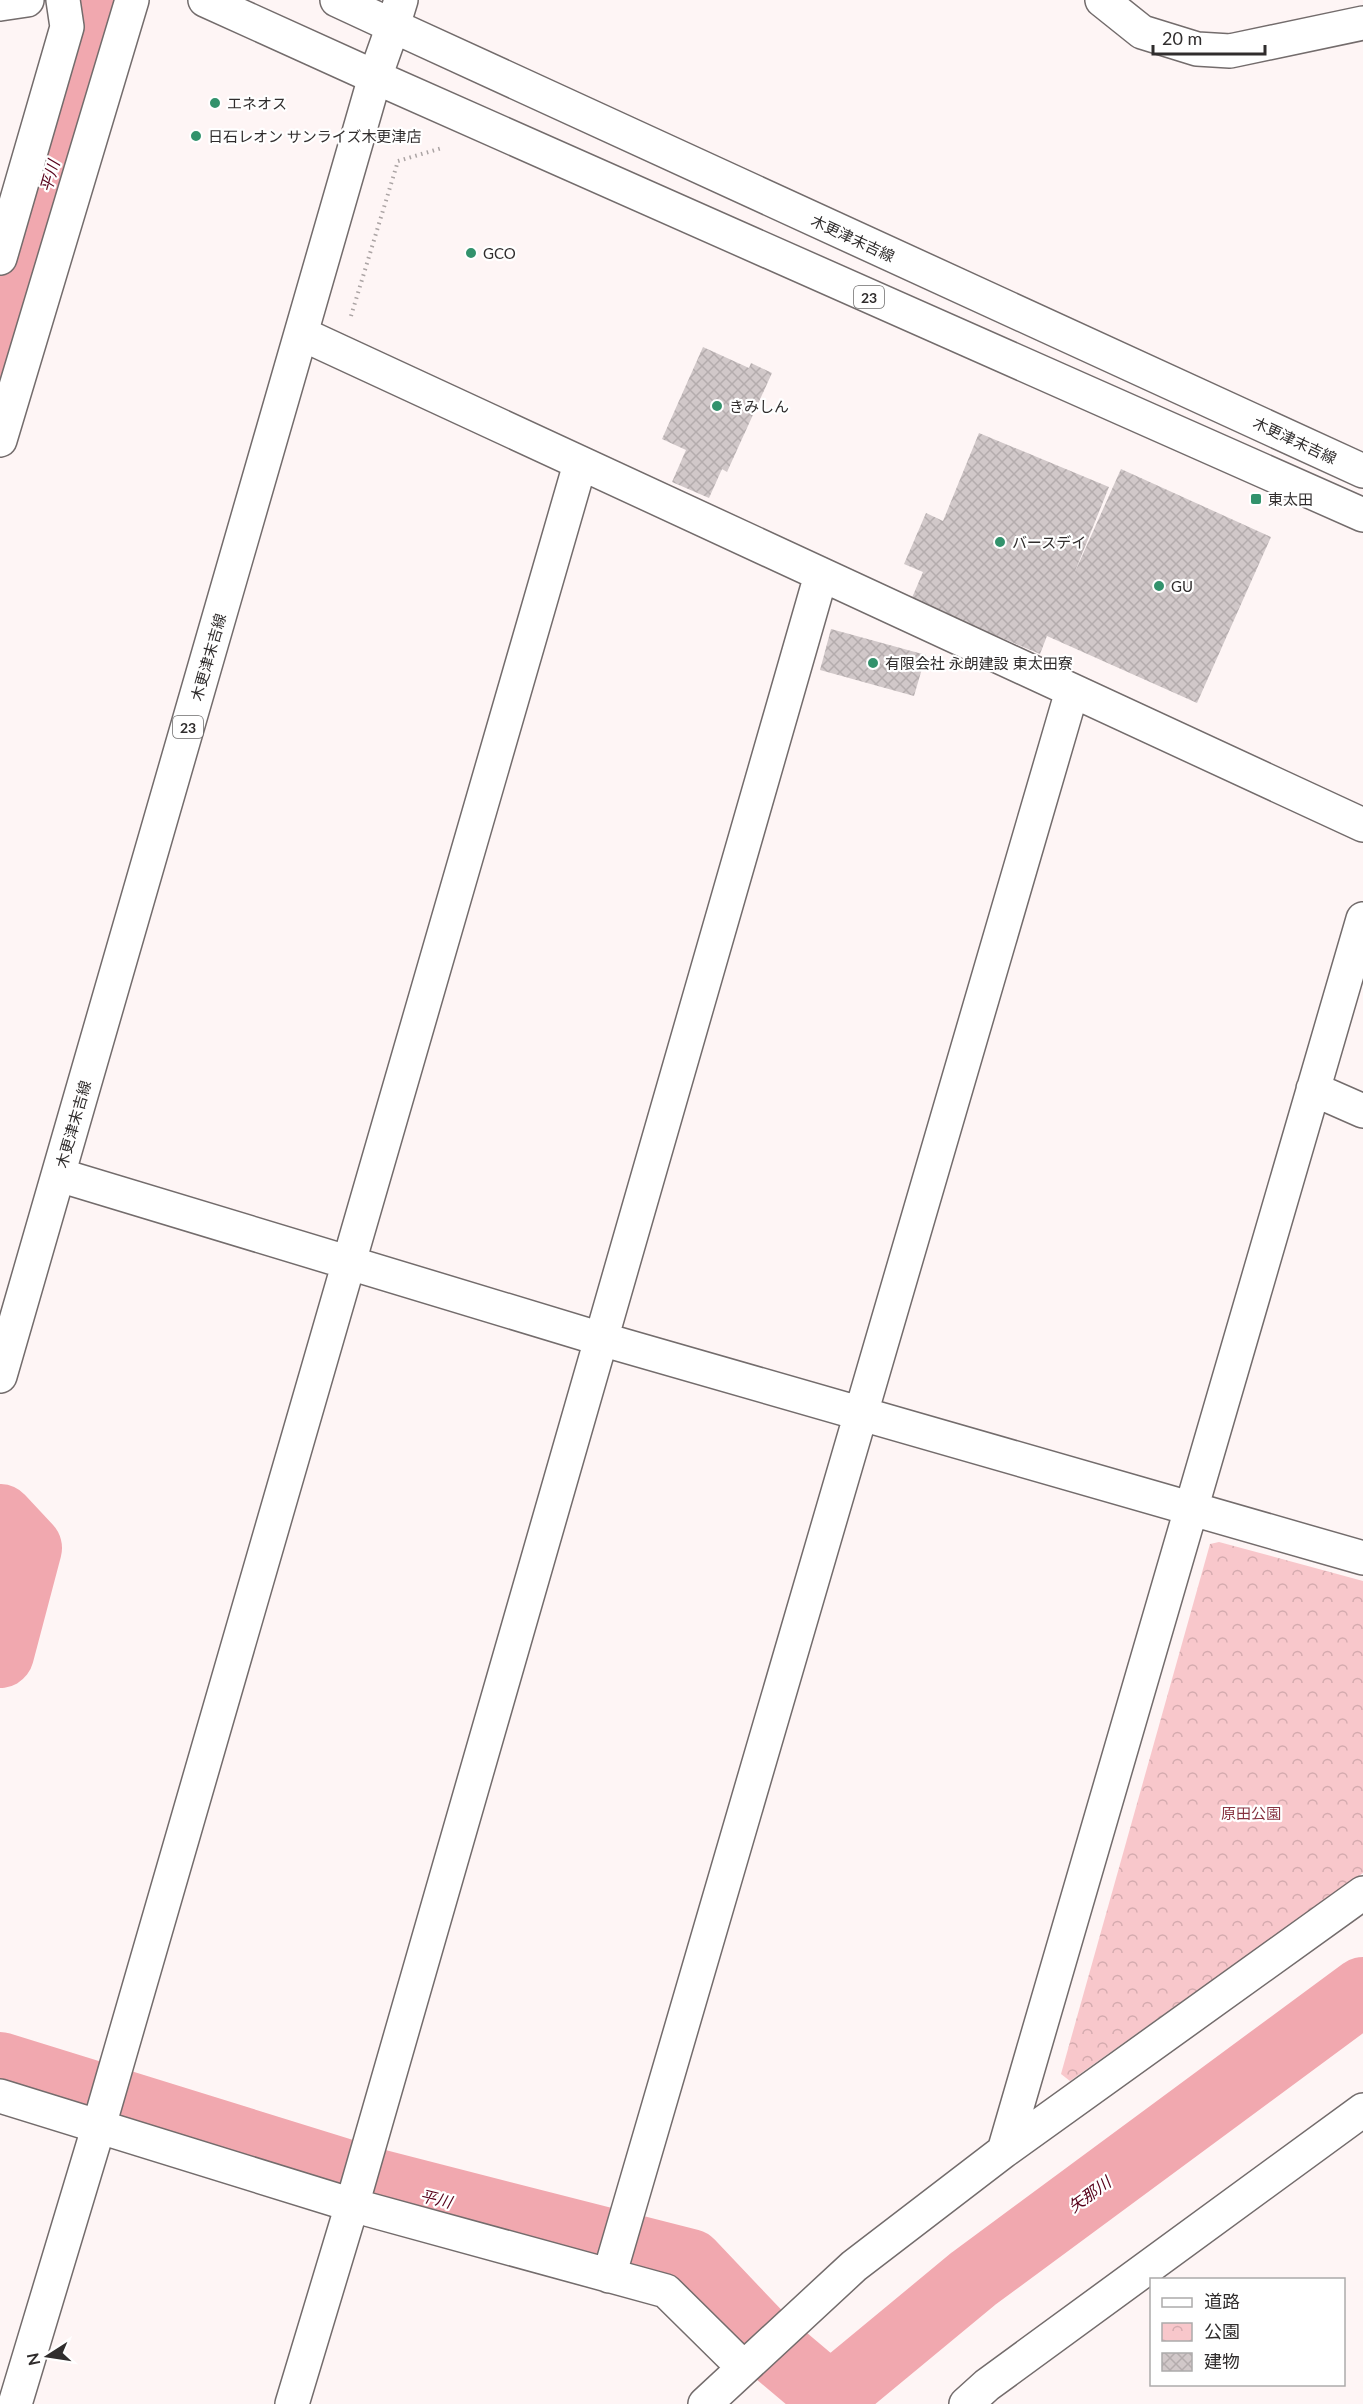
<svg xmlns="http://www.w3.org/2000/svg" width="1363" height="2404" viewBox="0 0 1363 2404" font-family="Lato,'Noto Sans JP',sans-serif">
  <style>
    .park { fill: url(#park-crowns) }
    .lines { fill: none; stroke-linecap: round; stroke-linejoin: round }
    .river { stroke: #f1a8af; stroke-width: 68 }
    .building { fill: url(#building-cross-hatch) }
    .minor-casing { stroke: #736c6c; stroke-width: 36 }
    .tertiary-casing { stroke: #736c6c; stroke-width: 36 }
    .primary-casing { stroke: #736c6c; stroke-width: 36 }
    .path { stroke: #aba4a4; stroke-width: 4; stroke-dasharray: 1.5 4.5; stroke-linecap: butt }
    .minor { stroke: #fff; stroke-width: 33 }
    .tertiary { stroke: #fff; stroke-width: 33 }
    .primary { stroke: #fff; stroke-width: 33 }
    .poi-dot { fill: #32926c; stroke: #fff; stroke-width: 2 }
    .labels { text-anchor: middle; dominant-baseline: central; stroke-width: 4.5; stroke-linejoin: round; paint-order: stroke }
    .shield { fill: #fff; stroke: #6e6c6c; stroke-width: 1.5 }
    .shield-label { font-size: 14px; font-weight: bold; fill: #302d2d }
    .poi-label { font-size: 15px; fill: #302d2d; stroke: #fff; text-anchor: start }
    .street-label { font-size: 15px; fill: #302d2d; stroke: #fff }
    .park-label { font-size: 15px; fill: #873341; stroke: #fff }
    .water-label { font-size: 16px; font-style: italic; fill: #57001a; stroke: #fff }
  </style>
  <defs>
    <pattern id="park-crowns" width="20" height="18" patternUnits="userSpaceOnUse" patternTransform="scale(1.5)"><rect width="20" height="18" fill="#f8c7cb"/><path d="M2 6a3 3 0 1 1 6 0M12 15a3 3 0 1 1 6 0" fill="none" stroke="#d5abaf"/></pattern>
    <pattern id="building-cross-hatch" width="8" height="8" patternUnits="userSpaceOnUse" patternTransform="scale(1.5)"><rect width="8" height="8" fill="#d1c8c9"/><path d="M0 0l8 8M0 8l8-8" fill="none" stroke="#b4acad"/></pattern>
  </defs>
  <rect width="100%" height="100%" fill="#fef5f5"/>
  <path class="park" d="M1219,1542L1363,1581V1873L1070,2081L1061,2074L1210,1544Z"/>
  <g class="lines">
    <path class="river" d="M0,351L97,17L99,0
      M0,1518L28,1548L0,1654
      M0,2066L377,2183L690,2263L765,2342L829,2396
      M822,2404L973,2279L1363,1991"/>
  </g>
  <path class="building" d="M703,347L749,368L751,363L772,373L727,472L722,469L709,498L672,482L686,450L662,439Z
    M979,433L1109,487L1074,574L1121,469L1271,537L1197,703L1047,636L1040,654L911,600L923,572L904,564L926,513L943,521Z
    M831,629L926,655L914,696L820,670Z"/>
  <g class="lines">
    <g class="minor-casing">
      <path id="minor" d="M1102,0L1142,32L1197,49L1230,51L1363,23
        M0,4L27,0
        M0,258L67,27L63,0
        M302,334L1363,825
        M0,440L132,0
        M1313,1089L1363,1111
        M59,1175L601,1339L1363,1558
        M0,2096L352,2205L666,2291L743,2367
        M1004,2151L1363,919
        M609,2276L1072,691
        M15,2404L103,2112L580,464
        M292,2404L352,2205L821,575
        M705,2404L854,2266L1004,2151L1363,1893
        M966,2404L987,2385L1363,2110"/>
    </g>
    <g class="tertiary-casing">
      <path id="tertiary" d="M205,0L375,77
        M337,0L393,26L401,0"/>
    </g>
    <g class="primary-casing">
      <path id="primary" d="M375,77L1363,515
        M0,1376L375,77L393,26L1363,471"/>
    </g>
    <path class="path" d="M351,316L398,161L442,148"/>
    <use href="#minor" class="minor"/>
    <use href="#tertiary" class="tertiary"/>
    <use href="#primary" class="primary"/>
  </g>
  <g class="poi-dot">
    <circle cx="215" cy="103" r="6"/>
    <circle cx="196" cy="136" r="6"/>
    <circle cx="471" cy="253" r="6"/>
    <circle cx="717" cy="406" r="6"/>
    <rect x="1250" y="493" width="12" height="12" rx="3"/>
    <circle cx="1000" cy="542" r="6"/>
    <circle cx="1159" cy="586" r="6"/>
    <circle cx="873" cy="663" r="6"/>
  </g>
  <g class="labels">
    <g class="shield">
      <rect x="854" y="286" width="30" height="22" rx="4.5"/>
      <rect x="173" y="716" width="30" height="22" rx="4.5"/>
    </g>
    <g class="shield-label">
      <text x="869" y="297">23</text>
      <text x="188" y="727">23</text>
    </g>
    <g class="poi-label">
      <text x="227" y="103">エネオス</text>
      <text x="208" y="136">日石レオン サンライズ木更津店</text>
      <text x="483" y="253">GCO</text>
      <text x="729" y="406">きみしん</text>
      <text x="1268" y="499">東太田</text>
      <text x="1012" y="542">バースデイ</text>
      <text x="1171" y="586">GU</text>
      <text x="885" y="663">有限会社 永朗建設 東太田寮</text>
    </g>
    <g class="street-label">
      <text transform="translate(853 238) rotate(25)">木更津末吉線</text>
      <text transform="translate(1295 440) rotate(25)">木更津末吉線</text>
      <text transform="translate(208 657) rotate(-74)">木更津末吉線</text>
      <text transform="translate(73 1124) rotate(-74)">木更津末吉線</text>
    </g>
    <g class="park-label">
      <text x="1251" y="1813">原田公園</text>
    </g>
    <g class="water-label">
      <text transform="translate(49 176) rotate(-74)">平川</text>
      <text transform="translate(1089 2194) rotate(-36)">矢那川</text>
      <text transform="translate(436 2198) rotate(14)">平川</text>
    </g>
  </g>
  <rect x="1150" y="2278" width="195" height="108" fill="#ffffff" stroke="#acabab" stroke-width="1.5"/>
  <rect x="1162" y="2298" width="30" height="9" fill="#ffffff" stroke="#acabab" stroke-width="1.5"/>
  <text x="1204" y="2308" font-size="18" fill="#302d2d">道路</text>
  <rect x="1162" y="2323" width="30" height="18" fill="url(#park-crowns)" stroke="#acabab" stroke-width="1.5"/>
  <text x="1204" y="2338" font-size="18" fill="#302d2d">公園</text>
  <rect x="1162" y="2353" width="30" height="18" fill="url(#building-cross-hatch)" stroke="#acabab" stroke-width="1.5"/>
  <text x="1204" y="2368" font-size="18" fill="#302d2d">建物</text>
  <g transform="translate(48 2356) rotate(258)" stroke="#ffffff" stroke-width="4.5" paint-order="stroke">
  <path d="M0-4.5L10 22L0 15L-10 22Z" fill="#302d2d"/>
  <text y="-9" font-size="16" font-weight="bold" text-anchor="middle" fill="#302d2d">N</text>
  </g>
  <path d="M1153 45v9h112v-9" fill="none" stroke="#302d2d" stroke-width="3"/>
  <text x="1162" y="45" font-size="18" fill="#302d2d" stroke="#ffffff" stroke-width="4.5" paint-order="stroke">20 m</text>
</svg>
